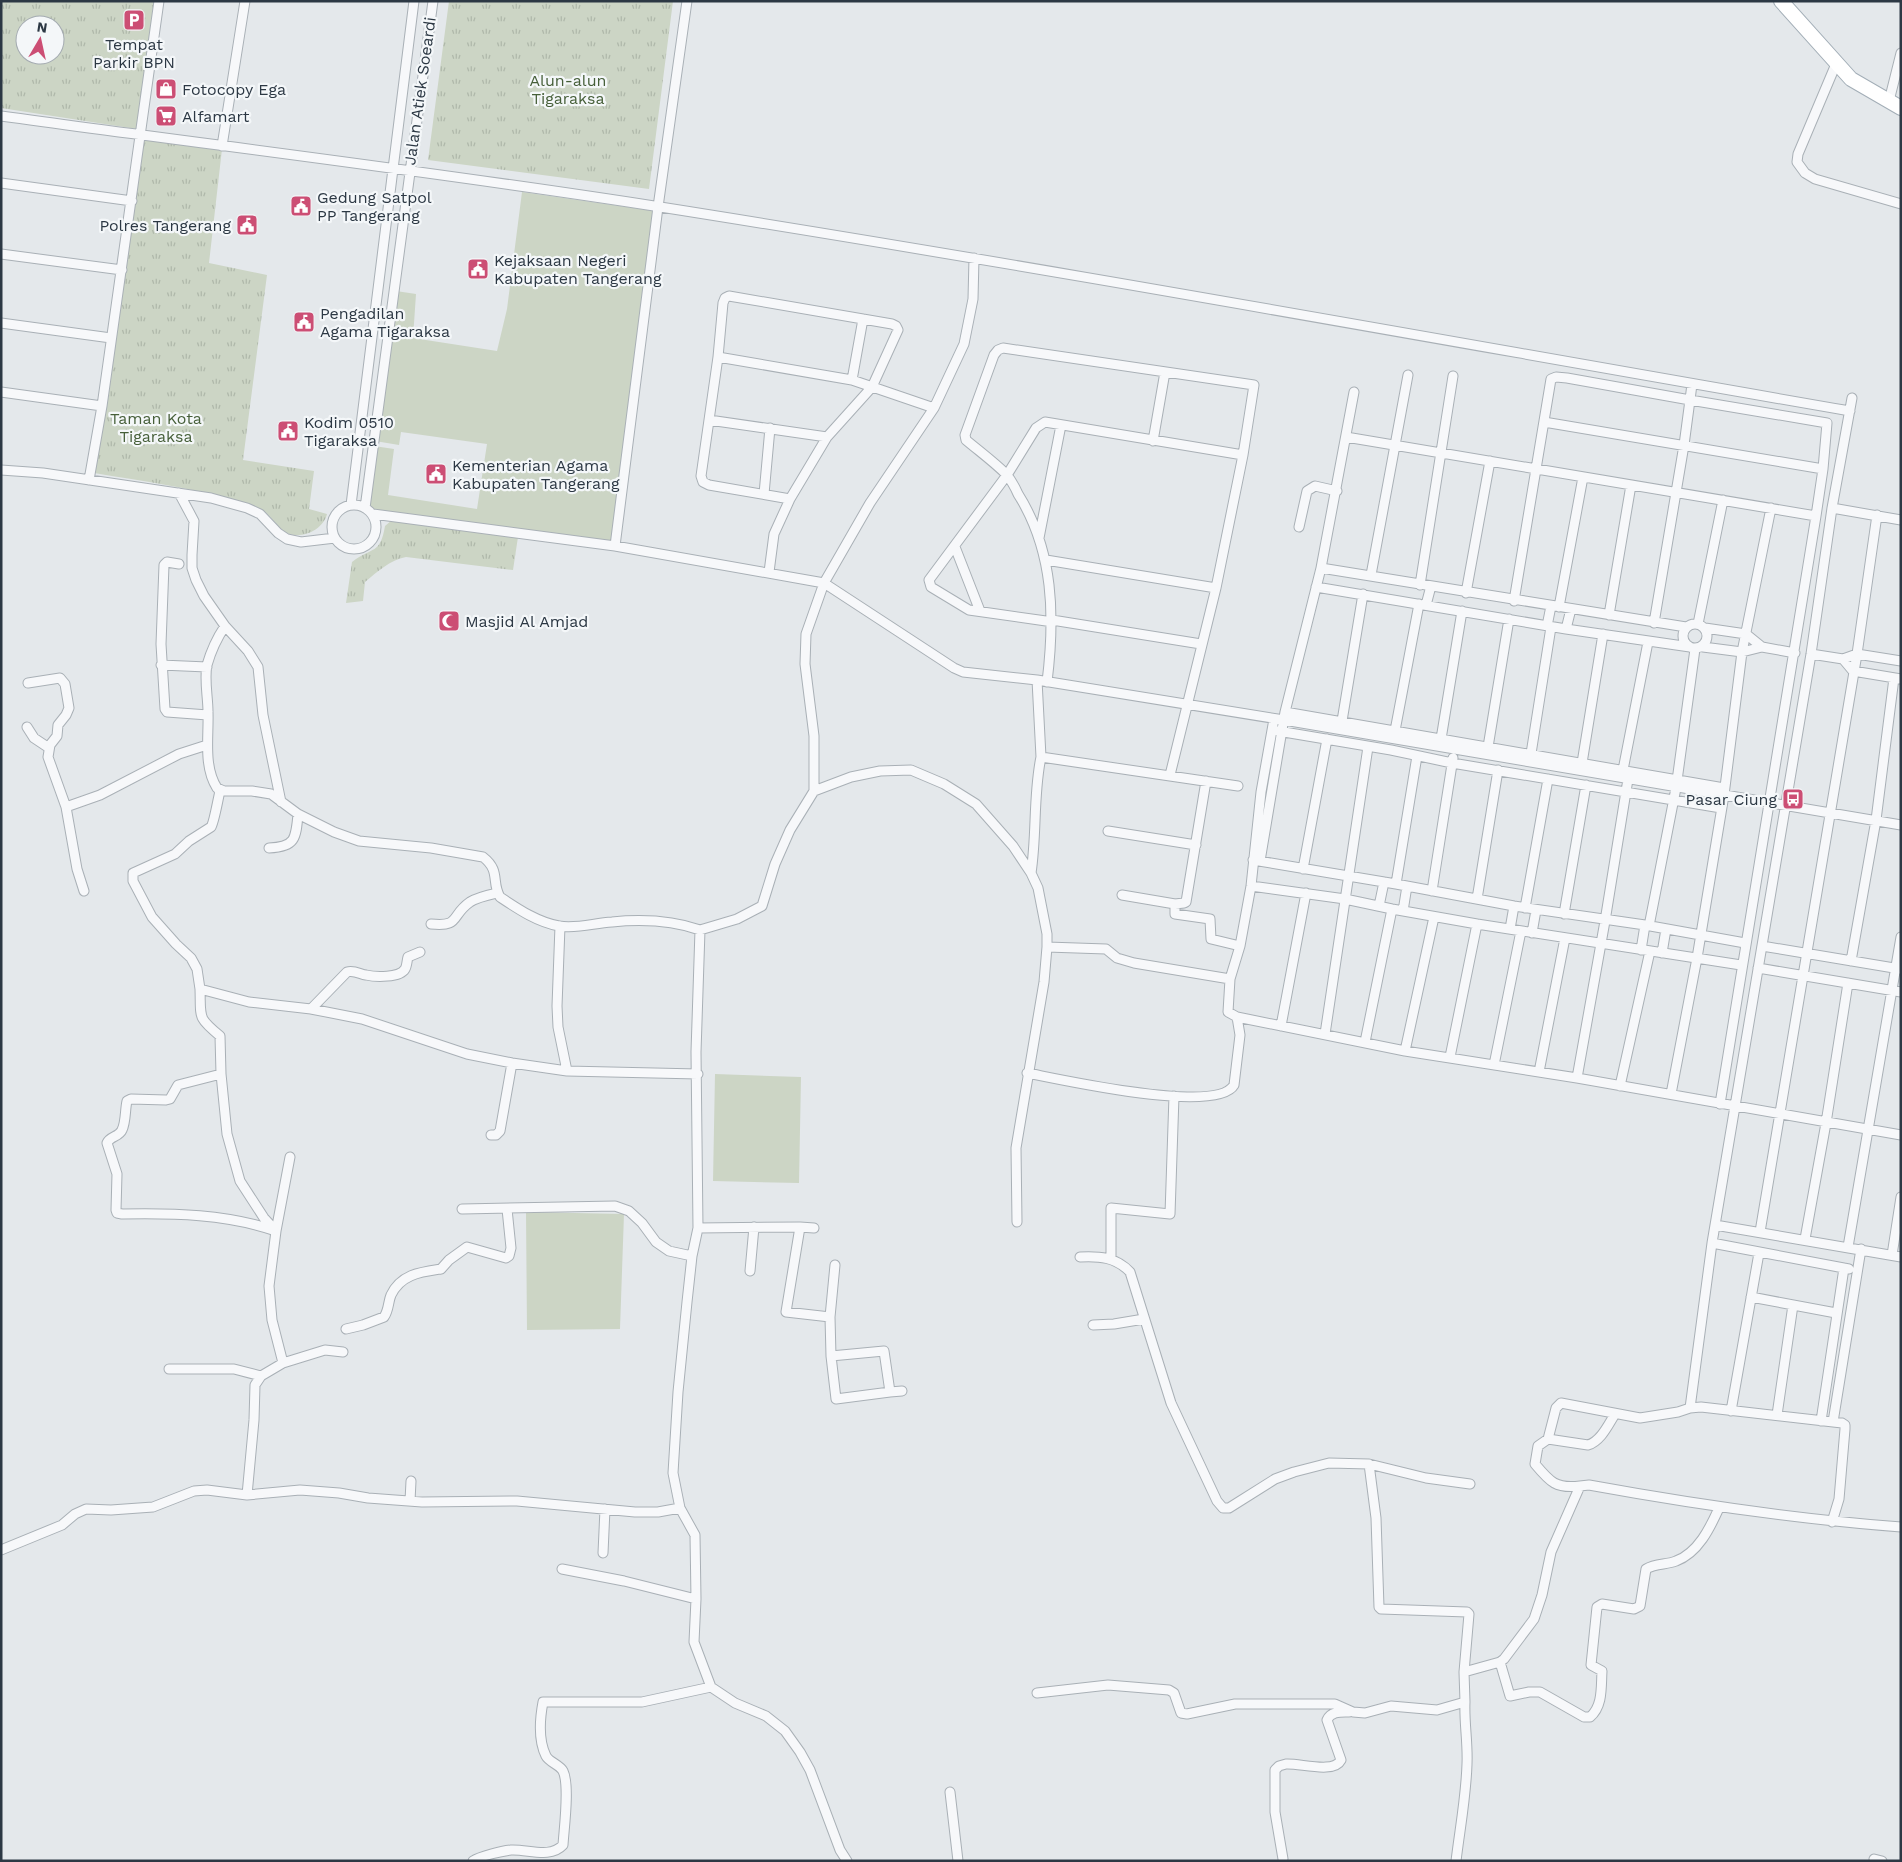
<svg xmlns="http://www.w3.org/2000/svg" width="1902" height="1862" viewBox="0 0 1902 1862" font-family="'Work Sans',sans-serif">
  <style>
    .grass { fill: #ccd5c5 }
    .park { fill: url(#park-tufts); fill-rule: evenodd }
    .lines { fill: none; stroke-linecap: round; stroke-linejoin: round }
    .street-casing { stroke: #a9b0b6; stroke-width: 11 }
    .primary-casing { stroke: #a3aeb7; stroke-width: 16 }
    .street { stroke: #f7f8fa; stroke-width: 9 }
    .primary { stroke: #fff; stroke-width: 14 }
    .labels { text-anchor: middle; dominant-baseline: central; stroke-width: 4.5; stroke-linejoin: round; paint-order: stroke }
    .poi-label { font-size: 16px; fill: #2c3844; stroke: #f4f7f9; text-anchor: start }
    .park-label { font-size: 16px; fill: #465f39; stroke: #f4f7f9 }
    .street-label { font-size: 16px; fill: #2c3844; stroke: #f4f7f9 }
  </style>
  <defs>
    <pattern id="park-tufts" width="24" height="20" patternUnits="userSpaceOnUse" patternTransform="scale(1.25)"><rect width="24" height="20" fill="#ccd5c5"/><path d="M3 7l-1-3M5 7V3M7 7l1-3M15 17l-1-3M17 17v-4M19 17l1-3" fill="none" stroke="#afb8aa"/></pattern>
  </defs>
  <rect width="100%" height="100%" fill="#e4e8eb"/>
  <path class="grass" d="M522,192L655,211L614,544L374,513L367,506L374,446L394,449L388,495L477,509L487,444L401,432L399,445L375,441L396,291L416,294L413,338L497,351L507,309Z
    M715,1074L801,1077L799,1183L713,1181Z
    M526,1212L624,1214L620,1329L527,1330Z"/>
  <path class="park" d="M1,1H154L137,129L1,108ZM25,25H55V55H25Z
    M449,1H673L649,189L428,160Z
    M141,137L222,149L209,263L267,275L243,460L314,471L309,509L327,514C324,527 309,536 295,535C280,535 274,517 262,510C255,506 245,504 237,502C191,487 141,481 94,473Z
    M392,520L518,537L513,570L406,557C390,560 377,572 365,582L363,601L346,603L352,562C373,546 380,555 385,526Z"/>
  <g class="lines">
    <g class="street-casing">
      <path id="street" d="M1836,64L1798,154L1797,162L1805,173L1815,179L1901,204
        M1889,101L1901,53
        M1,116C219,146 437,172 654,206C1054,269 1452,342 1850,411
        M222,146L245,1
        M1,183L132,201
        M1,254L122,270
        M1,323L111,338
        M718,357L852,380L934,408
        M852,380L863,319
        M1,392L102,406
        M709,420L827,437
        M1544,422L1823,469
        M1346,437L1816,516
        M1153,441L1165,372
        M1,470L43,473L211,498L247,508L260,514L278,533L287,539L301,542L335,538
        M89,480L102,406L159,1
        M179,493L194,521L192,555V568L196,580L204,596L225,626L248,651L258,667L263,715L281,802
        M764,494L770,428
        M351,505L414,1
        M332 527a22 22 0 1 1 44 0a22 22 0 1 1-44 0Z
        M365,508L433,1
        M1832,508L1901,520
        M373,514L615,546L824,583L954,668L963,672L1037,680L1284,720L1901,825
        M1299,527L1307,491L1315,486L1337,491
        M1039,538L1061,425
        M615,546L658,207L687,1
        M955,547L980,611
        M1046,560L1216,588
        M179,564L167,562L164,565L161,644L165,709L167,712L208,715
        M1321,568L1686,627
        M769,572L774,534L790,499L827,437L872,387L898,330L896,326L892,324L729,296L725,298L723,303L718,357L701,476L703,482L709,485L790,499
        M1371,575L1408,375
        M1420,585L1453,376
        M1316,587L1566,629L1690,647
        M1466,593L1490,461
        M1514,601L1551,379L1556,377L1567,378L1690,400L1692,384
        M1426,605L1431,586
        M1559,607L1583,477
        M1609,615L1631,485
        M1052,620L1201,644
        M1053,622L969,610L931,587L929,580L1007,475L1036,428L1045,422L1243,455
        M1654,623L1684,445L1690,400L1827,423L1823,469L1816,516L1720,1104
        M1683 636a12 12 0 1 1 24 0a12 12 0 1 1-24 0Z
        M1698,624L1723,500
        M225,626C217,638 211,651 207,665C204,679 208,697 208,712C209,736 203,766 217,788L224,791H252L271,794L298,814L334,832L359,841L431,848L483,857C501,871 491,882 500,897C518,909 537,922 559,926C577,929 594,923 612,922C642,919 671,920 700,930L696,1052L698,1228L692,1256L687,1302L678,1392L673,1473L680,1508L695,1535L696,1599L694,1642L711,1687L735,1703L766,1716L785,1731L800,1752L810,1770L840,1850L847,1861
        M1547,626L1551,606
        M1705,628L1746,634L1762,647
        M1566,629L1571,609
        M1703,647L1742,652L1762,647L1795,653
        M1811,654L1843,659L1857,654L1901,661
        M1843,659L1853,671L1901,679
        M161,665L207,667
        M1037,680L1041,757L1238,786
        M1047,682C1055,617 1054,551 1018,494C1015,487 1011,480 1006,474C994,462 979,451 966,440L965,435L994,355L998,350L1003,348L1254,385L1243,455L1216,588L1170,775
        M28,683L60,678L65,684L69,708L66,715L58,725L57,736L50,745L48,757L66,807L77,869L84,891
        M1285,712L1724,788
        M1274,719L1261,792L1251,886L1240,946L1230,979L1228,1012L1237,1017L1405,1051L1577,1078L1901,1135
        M27,727L34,738L49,748
        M1341,727L1363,594
        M1278,731L1391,750L1452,763L1721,808
        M1394,736L1419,604
        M1441,739L1462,611
        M1488,747L1509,619
        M1530,760L1551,627
        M1582,763L1603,634
        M1623,770L1648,642
        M220,791C218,799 214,823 211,827L189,841L175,854L133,873V881L152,917L176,944L191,958L197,969L200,989L249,1002L311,1009L362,1019L467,1054L512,1063L567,1071L698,1074
        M814,791L851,777L880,771L911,770L944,784L976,804L1013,846L1031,873L1038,888L1047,934V947L1044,982L1016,1148L1017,1222
        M66,807L100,795L179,754L207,745
        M1108,831L1196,845
        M269,848C295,847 296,839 298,814
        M1253,860L1396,884L1514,906L1645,925L1745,943
        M1260,861L1285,712L1321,568L1354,392
        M1303,869L1327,739
        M1031,873C1037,834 1033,795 1041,757
        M1396,884L1417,756
        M1251,886L1345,899L1392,909L1477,924L1741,965
        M1432,891L1453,758
        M1122,895L1175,904L1184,903L1186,902L1206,781
        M1477,899L1498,770
        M1175,904V914L1210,919L1211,939L1240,946
        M1379,906L1384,882
        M1525,908L1548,779
        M1403,911L1407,886
        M1564,914L1586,785
        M431,924C461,927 450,916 470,902C478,897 488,895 497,893
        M560,926L557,1006L558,1027L567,1071
        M1649,926L1676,788L1695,649
        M1510,929L1514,906
        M700,930L737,919L762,906L775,864L790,830L814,791V736L805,664L806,634L824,583L870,503L934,408L964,344L973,299L974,258
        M1532,933L1536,910
        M1762,946L1900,969
        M1047,947L1106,949L1117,958L1134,963L1230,979
        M1641,950L1645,925
        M1662,953L1666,929
        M1851,961L1876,820L1894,678
        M1758,968L1901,992
        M200,989C201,1018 197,1017 220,1036L221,1074L227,1134L240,1181L264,1218L276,1231L290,1157
        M311,1009L347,972C354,970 360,974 366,975C375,977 400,978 405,969C407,966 407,960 408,957L420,952
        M1281,1026L1306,893
        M1325,1034L1368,747
        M1365,1042L1392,909
        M1405,1051L1434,917
        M1450,1057L1477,924
        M1494,1065L1521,931
        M1539,1072L1565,938
        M1027,1073C1059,1079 1217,1115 1234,1085L1240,1035L1237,1017
        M221,1074L178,1085L170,1099L166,1100L131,1099L127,1101C125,1109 126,1122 122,1130C119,1137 110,1136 107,1143L117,1174L116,1210L117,1213L122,1214C173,1213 227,1214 276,1231L269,1286L272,1320L283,1363
        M1577,1078L1605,921L1629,773
        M1620,1086L1650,951
        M1671,1094L1697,958L1724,795L1742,652L1771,508
        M491,1135H496L500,1131L512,1063
        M462,1209L615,1206L629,1211L642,1223L656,1242L669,1251L692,1256
        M1715,1225L1901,1257
        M800,1227L814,1228
        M698,1228L800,1227L786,1312L830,1317L831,1356L836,1399L890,1392
        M1760,1232L1857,654L1877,515
        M1805,1239L1826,1123L1848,983
        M1712,1243L1849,1269
        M1848,1247L1901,937
        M1892,1255L1901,1197
        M1080,1257C1099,1256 1116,1257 1130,1272L1171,1403L1217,1501L1223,1508H1229L1275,1479L1294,1472L1329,1463L1369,1464
        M1111,1258V1208L1170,1214L1174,1096
        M750,1271L754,1227
        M1751,1297L1836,1313
        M830,1317L835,1265
        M1093,1325L1114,1324L1144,1319
        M346,1329L363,1325L384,1317C389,1310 388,1302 391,1295C401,1274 421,1272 441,1269L449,1260L467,1247L506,1258L509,1256L511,1248L507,1209
        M831,1356L884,1351L890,1392L902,1391
        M169,1369H234L261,1376
        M1731,1411L1759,1253
        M1777,1415L1793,1305
        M1821,1421L1844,1268
        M1833,1422L1861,1249
        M1548,1439L1556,1408L1561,1403L1640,1418L1678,1412L1690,1408
        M1580,1486C1556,1489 1550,1482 1535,1464L1538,1446L1548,1439L1588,1445C1601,1441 1608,1425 1615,1414
        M247,1495L254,1420L255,1385L261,1376L283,1363L325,1350L343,1352
        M410,1501L411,1481
        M1832,1522L1839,1499L1845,1429V1425L1842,1423L1701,1407L1690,1408L1712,1243L1811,654L1832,508L1852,398
        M1,1550L62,1525L75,1514L86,1509L111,1510L153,1507L194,1491L207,1490L247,1495L300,1490L339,1493L368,1498L422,1502L517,1501L635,1512H658L680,1508
        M603,1553L605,1509
        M562,1569L624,1581L696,1599
        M1500,1662L1510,1696L1529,1692H1540L1584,1717H1590C1603,1706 1601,1687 1602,1671L1591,1665L1597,1607L1602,1604L1634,1609L1640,1606L1646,1569C1656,1563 1666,1565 1676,1561C1698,1553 1710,1528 1719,1508
        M1464,1672L1469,1614L1467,1612L1381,1609L1379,1607L1376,1518L1369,1464L1426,1478L1470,1484
        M1037,1693L1108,1685L1169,1690L1174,1693L1181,1713L1187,1714L1235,1704H1335L1353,1712L1365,1713L1391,1706L1437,1710L1465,1702L1464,1672L1500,1662L1504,1659L1534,1619L1542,1595L1551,1552L1580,1486L1589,1485C1693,1504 1795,1519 1901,1527
        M950,1792L958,1861
        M1283,1859L1275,1812V1770L1279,1766L1286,1764C1300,1763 1334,1774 1341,1760L1327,1720C1331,1711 1341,1712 1349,1712
        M1874,1859L1882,1861
        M473,1861C480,1856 502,1851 511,1850C528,1849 550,1859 563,1845C564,1828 570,1785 563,1771C560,1765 549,1762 546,1756C538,1740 540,1718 543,1702H642L711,1687
        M1456,1861C1460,1828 1466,1797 1467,1764C1468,1743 1464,1722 1465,1702"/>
    </g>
    <g class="primary-casing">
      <path id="primary" d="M1781,1L1851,79L1901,108"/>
    </g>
    <use href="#street" class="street"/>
    <use href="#primary" class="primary"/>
  </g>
  <defs>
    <g id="parking-square" transform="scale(1.125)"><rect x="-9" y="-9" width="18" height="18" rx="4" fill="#cc4e74" stroke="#f4f7f9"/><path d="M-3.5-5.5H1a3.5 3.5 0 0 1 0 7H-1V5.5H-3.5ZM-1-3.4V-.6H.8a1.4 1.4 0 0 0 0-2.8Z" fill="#fff"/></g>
    <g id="shop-square" transform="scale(1.125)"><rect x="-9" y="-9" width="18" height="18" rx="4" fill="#cc4e74" stroke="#f4f7f9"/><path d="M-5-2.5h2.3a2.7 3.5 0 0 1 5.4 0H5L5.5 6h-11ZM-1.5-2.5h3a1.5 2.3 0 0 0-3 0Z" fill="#fff"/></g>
    <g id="supermarket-square" transform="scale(1.125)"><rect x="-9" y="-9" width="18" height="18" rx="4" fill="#cc4e74" stroke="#f4f7f9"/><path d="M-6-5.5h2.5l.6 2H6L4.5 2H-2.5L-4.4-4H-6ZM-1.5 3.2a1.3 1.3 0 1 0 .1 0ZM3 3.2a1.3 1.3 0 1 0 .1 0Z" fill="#fff"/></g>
    <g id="civic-square" transform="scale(1.125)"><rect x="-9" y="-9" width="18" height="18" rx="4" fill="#cc4e74" stroke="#f4f7f9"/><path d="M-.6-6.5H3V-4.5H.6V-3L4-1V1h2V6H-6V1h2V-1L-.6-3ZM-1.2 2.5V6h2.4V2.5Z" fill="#fff"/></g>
    <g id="mosque-square" transform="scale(1.125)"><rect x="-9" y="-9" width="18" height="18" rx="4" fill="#cc4e74" stroke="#f4f7f9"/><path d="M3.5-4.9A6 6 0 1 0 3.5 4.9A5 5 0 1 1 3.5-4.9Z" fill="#fff"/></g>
    <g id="bus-square" transform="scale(1.125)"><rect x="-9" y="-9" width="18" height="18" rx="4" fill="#cc4e74" stroke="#f4f7f9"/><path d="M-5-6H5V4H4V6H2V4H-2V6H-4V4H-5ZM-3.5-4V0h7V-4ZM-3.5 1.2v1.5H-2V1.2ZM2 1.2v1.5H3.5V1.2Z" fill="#fff"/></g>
  </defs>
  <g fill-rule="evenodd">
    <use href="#parking-square" x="134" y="20"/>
    <use href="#shop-square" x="166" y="89"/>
    <use href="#supermarket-square" x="166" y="116"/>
    <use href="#civic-square" x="301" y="206"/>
    <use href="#civic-square" x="247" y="225"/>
    <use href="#civic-square" x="478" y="269"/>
    <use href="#civic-square" x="304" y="322"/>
    <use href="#civic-square" x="288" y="431"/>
    <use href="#civic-square" x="436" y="474"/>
    <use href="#mosque-square" x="449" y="621"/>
    <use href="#bus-square" x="1793" y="799"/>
  </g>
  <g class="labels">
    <g class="poi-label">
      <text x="134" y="44" text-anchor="middle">Tempat<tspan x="134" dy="18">Parkir BPN</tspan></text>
      <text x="182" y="89">Fotocopy Ega</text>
      <text x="182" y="116">Alfamart</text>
      <text x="317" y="197">Gedung Satpol<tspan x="317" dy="18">PP Tangerang</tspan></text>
      <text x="231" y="225" text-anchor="end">Polres Tangerang</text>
      <text x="494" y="260">Kejaksaan Negeri<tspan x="494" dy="18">Kabupaten Tangerang</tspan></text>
      <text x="320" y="313">Pengadilan<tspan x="320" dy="18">Agama Tigaraksa</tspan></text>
      <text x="304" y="422">Kodim 0510<tspan x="304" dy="18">Tigaraksa</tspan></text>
      <text x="452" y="465">Kementerian Agama<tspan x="452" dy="18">Kabupaten Tangerang</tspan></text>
      <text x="465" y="621">Masjid Al Amjad</text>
      <text x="1777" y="799" text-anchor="end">Pasar Ciung</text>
    </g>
    <g class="park-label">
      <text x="568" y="80">Alun-alun<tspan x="568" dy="18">Tigaraksa</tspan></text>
      <text x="156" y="418">Taman Kota<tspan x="156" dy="18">Tigaraksa</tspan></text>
    </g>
    <g class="street-label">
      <text transform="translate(420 91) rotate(-82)">Jalan Atiek Soeardi</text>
    </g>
  </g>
  <rect width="1902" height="1862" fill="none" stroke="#2c3844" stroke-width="5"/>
  <g transform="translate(40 40) rotate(9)"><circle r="24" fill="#f4f7f9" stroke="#a4abb1"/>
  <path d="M0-4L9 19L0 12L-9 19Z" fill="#cc4e74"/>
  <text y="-8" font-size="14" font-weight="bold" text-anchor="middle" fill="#2c3844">N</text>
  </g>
</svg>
